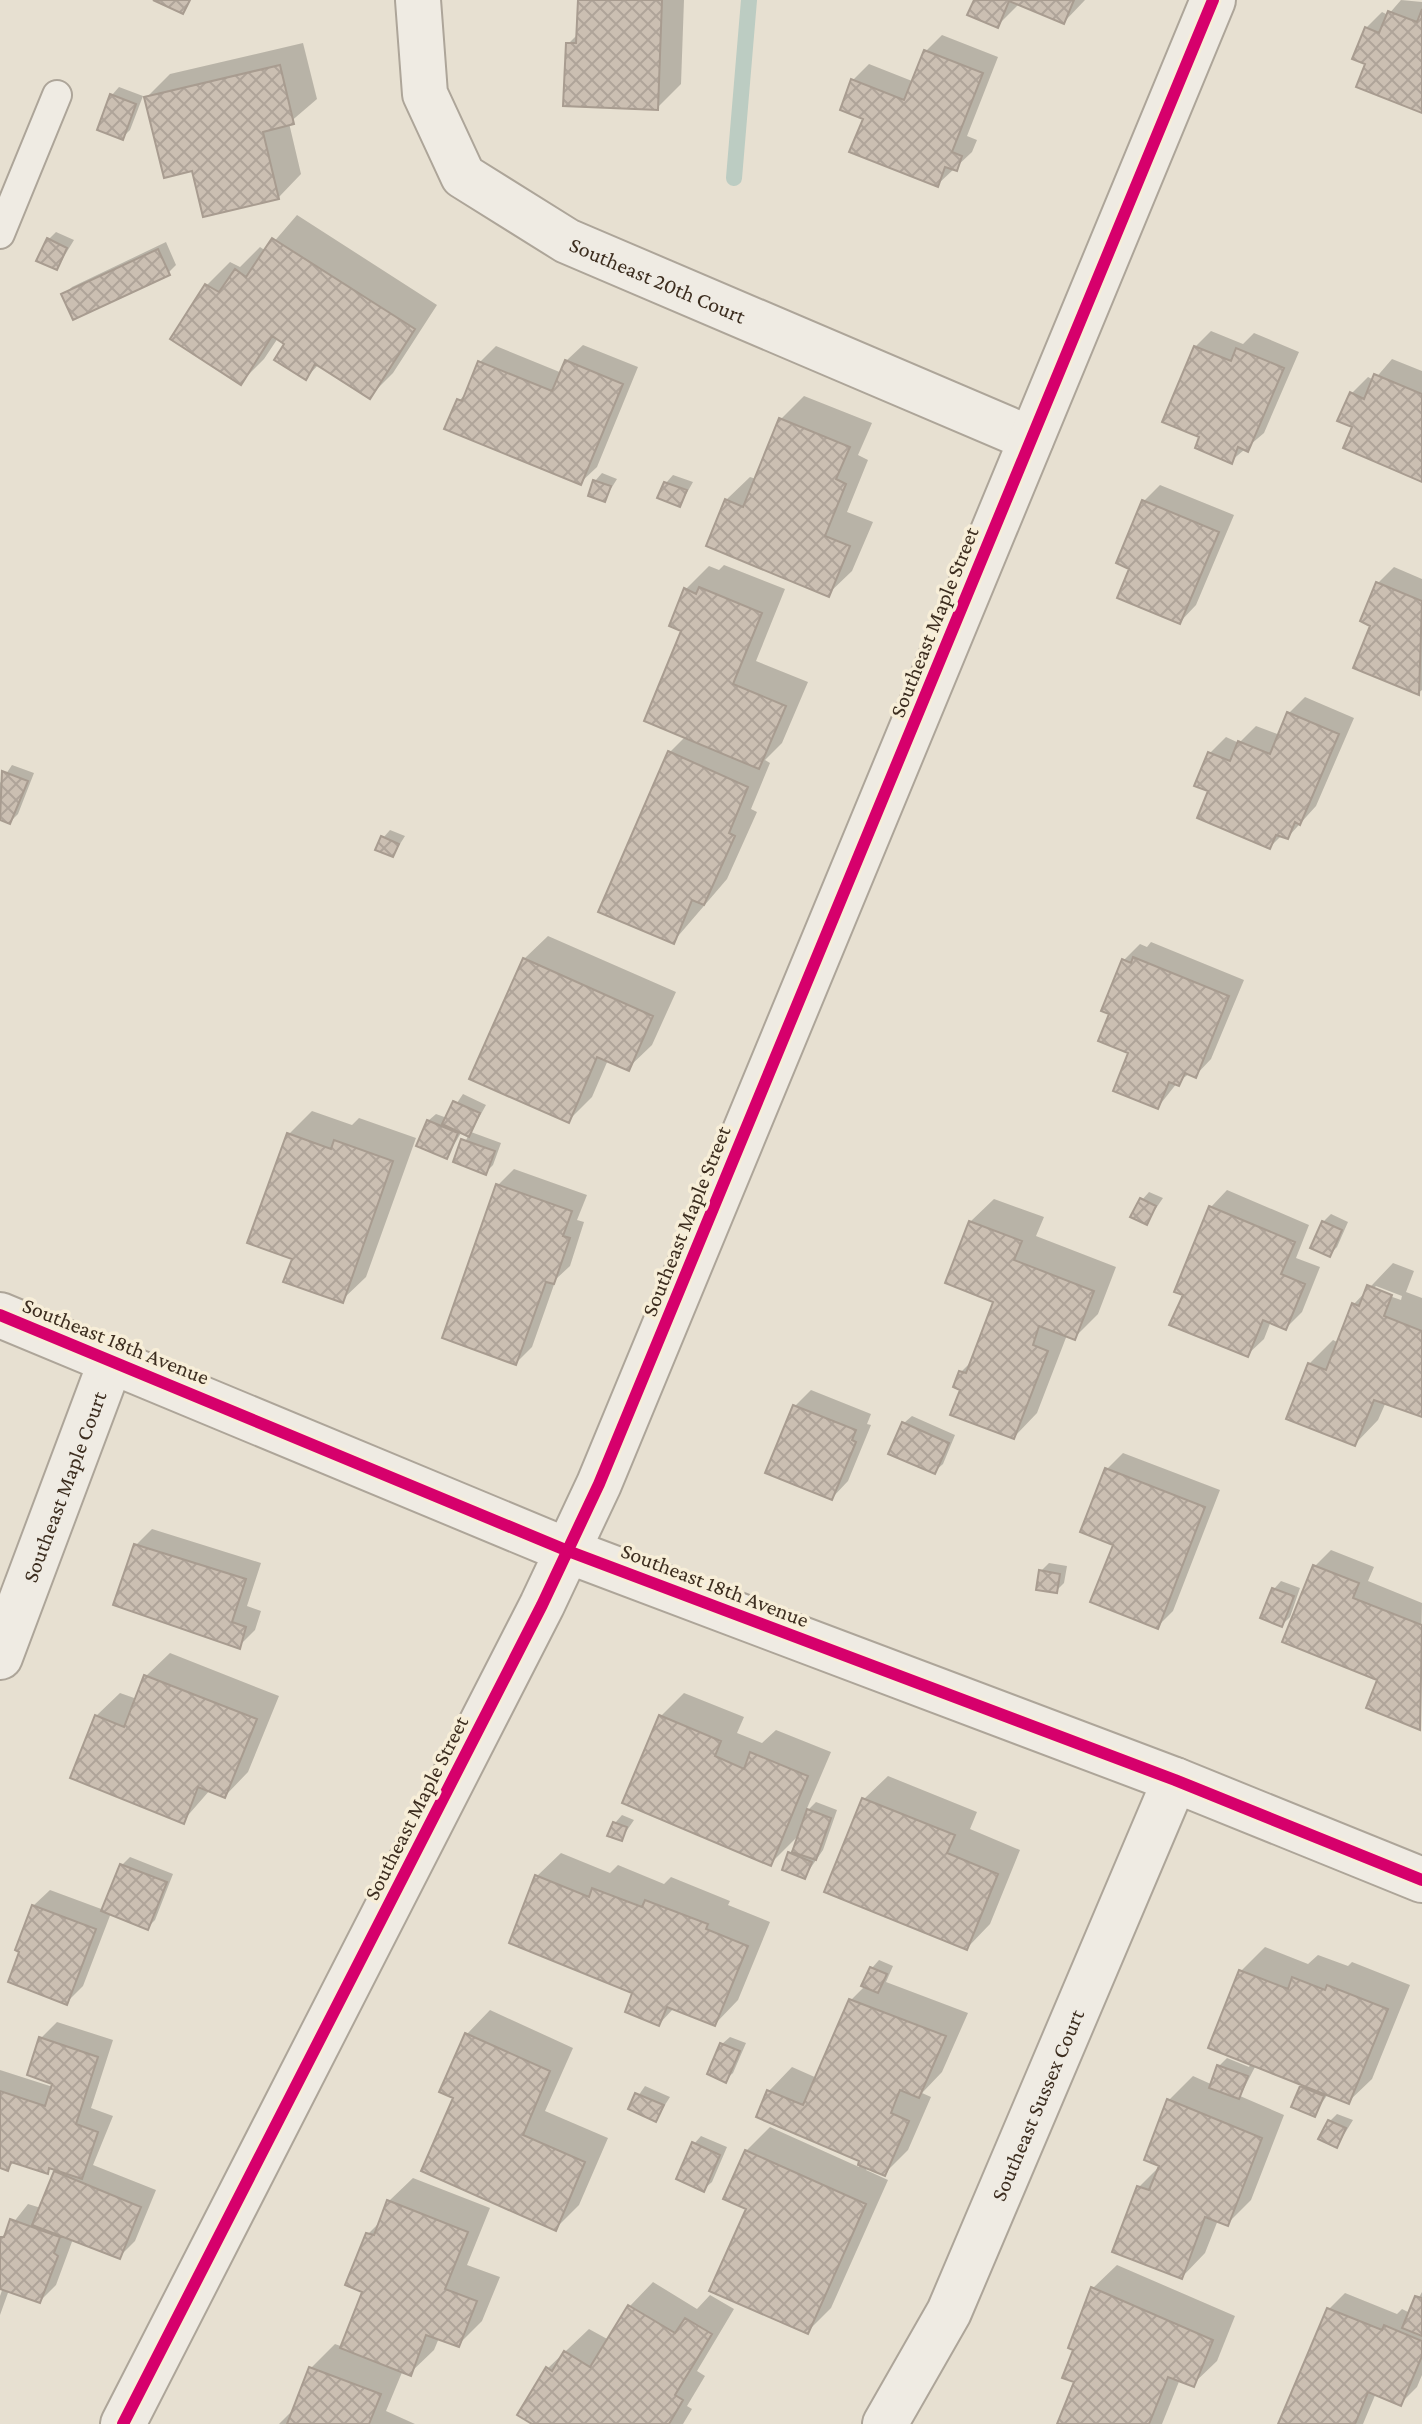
<svg xmlns="http://www.w3.org/2000/svg" width="1422" height="2424" viewBox="0 0 1422 2424" font-family="'Crimson Pro',serif">
  <style>
    .shadow { fill: #0003; fill-rule: evenodd }
    .lines { fill: none; stroke-linecap: round; stroke-linejoin: round }
    .stream { stroke: #bcccc2; stroke-width: 16 }
    .building { fill: url(#building-cross-hatch); stroke: #a89c90; stroke-width: 2 }
    .service-casing { stroke: #ada599; stroke-width: 32 }
    .minor-casing { stroke: #ada599; stroke-width: 48 }
    .tertiary-casing { stroke: #ada599; stroke-width: 48 }
    .service { stroke: #efebe3; stroke-width: 28 }
    .minor { stroke: #efebe3; stroke-width: 44 }
    .tertiary { stroke: #efebe3; stroke-width: 44 }
    .cycleway-casing { stroke: #f7eed8; stroke-width: 17 }
    .cycleway { stroke: #d6006c; stroke-width: 12 }
    .labels { text-anchor: middle; dominant-baseline: central; stroke-width: 7; stroke-linejoin: round; paint-order: stroke }
    .street-label { font-size: 22px; fill: #3d2e20; stroke: #f7eed8 }
  </style>
  <defs>
    <pattern id="building-cross-hatch" width="8" height="8" patternUnits="userSpaceOnUse" patternTransform="scale(2)"><rect width="8" height="8" fill="#cbbfb2"/><path d="M0 0l8 8M0 8l8-8" fill="none" stroke="#afa499"/></pattern>
  </defs>
  <rect width="100%" height="100%" fill="#e7e0d1"/>
  <path class="shadow" d="M580,0H684L681,84L657,108L568,44L578,34Z
    M976,0H1085L1064,22L1020,3L997,26Z
    M1401,0L1422,2V111L1368,63L1366,28L1382,12L1388,15Z
    M942,35L998,57L967,136L977,140L972,152L938,184L865,118L853,80L869,64L912,81L926,51Z
    M303,43L317,99L289,123L301,174L278,198L193,168L146,98L170,74Z
    M119,87L143,96L130,130L122,138L112,95Z
    M297,215L437,305L393,373L370,396L319,364L306,378L287,343L278,338L264,359L241,382L207,285L230,262L240,267L260,247L266,251Z
    M56,232L74,240L57,268L48,240Z
    M166,242L176,265L168,273L64,295L72,287Z
    M1211,331L1243,344L1254,333L1299,352L1264,433L1231,461L1202,436L1195,347Z
    M583,345L638,367L597,467L580,483L459,401L467,392L479,363L496,346L562,373L566,361Z
    M1392,359L1422,371V479L1351,394L1368,377L1374,380Z
    M804,396L872,423L858,455L868,460L847,512L873,522L852,571L828,594L726,500L750,477L756,479L781,419Z
    M602,473L617,479L604,500L595,481Z
    M673,475L693,482L680,505L666,483Z
    M1160,485L1234,515L1196,605L1180,622L1132,568L1144,501Z
    M724,565L785,589L756,661L808,682L782,743L765,760L770,763L751,809L757,812L727,879L673,942L670,752L686,736L685,590L709,566L719,570Z
    M1394,567L1422,579V690L1418,693L1373,625L1378,583Z
    M1305,697L1354,718L1316,806L1288,837L1282,835L1270,847L1211,790L1210,753L1226,737L1239,743L1256,726L1280,735L1289,713Z
    M12,765L34,773L18,814L10,822L0,818V783Z
    M390,830L405,836L393,855L383,838Z
    M548,936L676,992L652,1045L628,1068L608,1060L592,1097L569,1120L524,959Z
    M1151,942L1244,980L1211,1059L1195,1076L1190,1073L1177,1083L1158,1107L1112,1013L1123,961L1140,944L1147,947Z
    M463,1094L486,1105L471,1132L501,1143L493,1165L486,1172L456,1161L469,1134L462,1131L447,1157L428,1121L436,1114L447,1118Z
    M312,1111L352,1125L359,1118L416,1138L366,1277L342,1300L295,1258L288,1135Z
    M514,1169L587,1195L577,1220L584,1222L570,1266L556,1279L532,1347L516,1363L498,1185Z
    M1227,1190L1309,1225L1296,1258L1320,1267L1302,1312L1286,1328L1271,1321L1264,1339L1247,1355L1185,1294L1211,1207Z
    M1149,1192L1163,1198L1146,1223L1142,1200Z
    M994,1199L1044,1217L1036,1236L1116,1267L1098,1314L1074,1338L1067,1335L1037,1413L1014,1437L963,1389L961,1372L974,1359L996,1300L970,1222Z
    M1331,1214L1348,1222L1337,1247L1329,1255L1323,1222Z
    M1393,1263L1414,1271L1406,1292L1422,1298V1415L1386,1402L1378,1420L1355,1444L1309,1364L1333,1340L1339,1343L1354,1304ZM1376,1286L1402,1296L1401,1300L1372,1290Z
    M811,1390L871,1414L867,1424L871,1425L848,1481L832,1498L795,1406Z
    M912,1416L955,1435L943,1464L935,1471L904,1423Z
    M1123,1453L1220,1490L1173,1611L1157,1627L1116,1544L1107,1469Z
    M152,1529L261,1563L247,1606L261,1611L255,1630L239,1646L136,1545Z
    M1331,1550L1374,1567L1368,1581L1422,1603L1419,1728L1380,1679L1315,1566Z
    M1049,1563L1067,1566L1064,1583L1056,1591L1041,1571Z
    M1281,1581L1300,1588L1290,1617L1282,1625L1274,1589Z
    M170,1653L279,1696L248,1772L225,1796L210,1790L183,1821L96,1716L120,1693L137,1699L146,1676Z
    M684,1693L744,1717L737,1733L762,1743L776,1730L831,1752L805,1813L816,1802L837,1810L823,1850L805,1876L790,1854L800,1834L771,1863L661,1716Z
    M888,1776L977,1812L970,1829L1020,1850L990,1924L967,1948L864,1799Z
    M622,1815L634,1820L621,1839L615,1823Z
    M561,1853L610,1873L618,1865L664,1884L671,1877L730,1901L728,1905L770,1922L738,2000L715,2024L674,2008L659,2024L537,1876Z
    M130,1857L173,1874L155,1920L147,1928L111,1913L83,1986L67,2002L33,1906L50,1890L104,1910L122,1865Z
    M1265,1947L1308,1964L1318,1955L1348,1966L1352,1962L1410,1985L1372,2079L1348,2102L1328,2094L1314,2114L1302,2087L1305,2085L1256,2065L1240,2096L1284,2115L1251,2200L1228,2223L1218,2220L1205,2253L1182,2277L1139,2187L1161,2165L1169,2100L1193,2076L1213,2085L1219,2066L1227,2058L1249,2067L1251,2063L1211,2047L1241,1971Z
    M879,1960L893,1966L886,1982L968,2013L942,2072L922,2093L931,2097L908,2150L884,2174L868,2167L866,2170L888,2180L831,2308L807,2332L748,2208L746,2151L770,2127L859,2167L862,2160L769,2091L792,2067L817,2078L851,2000L866,1985L872,1968Z
    M490,2010L573,2048L545,2111L608,2138L579,2205L555,2229L456,2097L467,2034Z
    M57,2022L113,2040L91,2108L113,2116L93,2165L156,2190L135,2241L119,2257L73,2239L56,2285L40,2301L9,2290L0,2315V2296L5,2282L0,2285L2,2237L28,2204L41,2208L59,2169L52,2167L47,2172L15,2161L7,2169L0,2166V2070L53,2087L41,2038Z
    M730,2037L746,2043L733,2073L725,2080L722,2044Z
    M645,2086L670,2097L656,2119L630,2108Z
    M1337,2114L1353,2120L1337,2146L1330,2121Z
    M701,2136L727,2147L712,2182L704,2189L694,2144Z
    M413,2178L490,2208L467,2265L500,2277L482,2321L458,2345L439,2338L434,2350L410,2373L403,2370L386,2411L415,2424H279L296,2407L311,2368L335,2344L343,2347L365,2291L368,2234L382,2220L389,2201Z
    M1117,2265L1235,2316L1217,2361L1193,2384L1180,2379L1162,2424H1059L1076,2381L1075,2349L1093,2288Z
    M653,2282L697,2309L710,2295L734,2309L697,2371L705,2376L687,2406L692,2409L683,2424H537L547,2369L589,2329L609,2340L630,2306Z
    M1422,2292V2375L1417,2387L1401,2403L1376,2393L1363,2424H1280L1329,2309L1345,2293L1397,2314L1402,2309L1410,2313Z"/>
  <g class="lines">
    <path class="stream" d="M734,178L749,0"/>
  </g>
  <path class="building" d="M153,0H190L183,14Z
    M578,0H662L658,110L563,106L566,43H576Z
    M974,0H1074L1064,24L1009,1L998,28L967,15Z
    M1422,9V113L1356,87L1365,64L1352,59L1365,27L1379,33L1388,11L1417,22Z
    M924,50L983,73L952,152L962,156L957,171L945,167L938,187L849,152L863,119L840,110L851,79L904,100Z
    M280,65L294,124L263,132L279,199L203,217L192,171L164,178L144,97Z
    M110,94L136,104L123,140L97,130Z
    M47,238L67,248L57,270L36,261Z
    M272,238L415,329L370,399L315,364L306,380L274,360L284,344L272,336L241,385L170,339L205,284L219,292L235,269L246,277Z
    M158,249L170,275L73,320L61,294Z
    M1194,346L1231,361L1236,348L1284,368L1248,452L1238,447L1232,464L1195,448L1199,437L1162,422Z
    M565,360L623,384L581,485L444,429L457,399L462,401L478,361L552,391Z
    M1374,374L1422,394V482L1343,448L1352,427L1337,421L1350,392L1364,399Z
    M779,418L850,447L836,479L846,484L825,536L850,546L829,597L706,546L725,499L743,507Z
    M593,480L611,486L605,502L588,496Z
    M664,482L687,490L680,507L657,498Z
    M1142,500L1219,532L1180,624L1117,598L1129,569L1116,563Z
    M1376,582L1422,601L1419,695L1353,668L1370,626L1360,621Z
    M699,587L762,613L733,684L786,706L759,769L644,721L681,631L669,626L684,588L696,594Z
    M1287,712L1339,734L1300,825L1295,822L1288,839L1276,835L1270,849L1197,818L1208,791L1194,786L1208,752L1230,761L1238,741L1270,754Z
    M668,751L748,787L729,833L735,836L704,905L692,900L674,944L598,912Z
    M2,771L28,781L10,824L0,820Z
    M381,836L399,844L393,857L375,850Z
    M1133,957L1229,996L1196,1078L1185,1073L1179,1086L1169,1082L1158,1109L1113,1091L1128,1053L1098,1041L1109,1014L1101,1011L1122,959L1131,963Z
    M523,958L653,1016L629,1071L597,1057L569,1123L469,1079Z
    M453,1101L480,1113L469,1137L442,1124Z
    M427,1120L458,1133L447,1159L416,1146Z
    M287,1133L331,1149L334,1140L393,1161L343,1303L283,1282L292,1259L247,1243Z
    M461,1139L495,1151L486,1175L453,1162Z
    M496,1184L572,1211L563,1236L570,1238L554,1284L546,1282L516,1365L442,1338Z
    M1140,1198L1156,1206L1147,1225L1130,1217Z
    M1209,1206L1295,1242L1281,1274L1305,1284L1286,1330L1263,1320L1248,1357L1169,1325L1183,1295L1174,1292Z
    M969,1221L1022,1241L1014,1260L1094,1291L1075,1340L1039,1326L1033,1345L1048,1351L1014,1439L950,1415L960,1390L953,1387L959,1371L966,1373L993,1302L945,1283Z
    M1322,1221L1342,1230L1330,1257L1310,1248Z
    M1367,1285L1392,1295L1384,1316L1422,1331V1417L1374,1400L1355,1446L1286,1419L1308,1363L1326,1370L1352,1303L1359,1306Z
    M793,1405L856,1430L852,1440L856,1442L832,1500L765,1473Z
    M902,1422L949,1443L935,1474L888,1454Z
    M1105,1468L1205,1507L1158,1629L1090,1602L1113,1545L1080,1532Z
    M134,1544L246,1579L232,1622L246,1627L240,1649L113,1605Z
    M1313,1565L1359,1583L1353,1598L1422,1625L1420,1730L1366,1708L1377,1680L1282,1642Z
    M1039,1570L1060,1574L1057,1593L1036,1590Z
    M1272,1588L1294,1596L1282,1627L1260,1618Z
    M144,1675L257,1719L225,1798L198,1787L184,1824L70,1778L95,1715L124,1727Z
    M659,1715L721,1741L715,1756L744,1769L750,1752L808,1776L771,1866L622,1803Z
    M862,1798L955,1835L947,1853L998,1874L967,1950L824,1892Z
    M807,1809L831,1818L816,1860L792,1852Z
    M613,1822L627,1827L622,1841L607,1836Z
    M788,1852L812,1862L805,1879L782,1870Z
    M120,1864L167,1882L148,1930L101,1911Z
    M535,1875L589,1897L592,1888L642,1907L645,1900L708,1924L706,1929L748,1946L715,2026L667,2007L659,2026L625,2012L632,1993L509,1943Z
    M32,1905L96,1929L67,2005L8,1982L19,1952L15,1950Z
    M870,1967L887,1974L878,1993L861,1986Z
    M1239,1970L1288,1989L1292,1977L1325,1990L1327,1985L1388,2009L1349,2104L1208,2048Z
    M849,1999L946,2036L919,2098L900,2090L891,2113L909,2121L885,2176L858,2165L859,2161L756,2117L767,2090L803,2105Z
    M465,2033L550,2071L523,2135L585,2162L556,2231L421,2171L453,2098L439,2092Z
    M39,2037L98,2057L76,2124L98,2132L82,2179L49,2168L48,2174L11,2162L8,2171L0,2168V2091L45,2106L52,2084L27,2075Z
    M720,2043L740,2051L726,2083L707,2074Z
    M1217,2065L1248,2076L1239,2099L1209,2088Z
    M1300,2086L1324,2096L1315,2117L1291,2107Z
    M635,2093L664,2105L656,2122L628,2109Z
    M1167,2099L1262,2138L1228,2226L1205,2217L1182,2279L1112,2252L1137,2186L1149,2190L1159,2166L1144,2160Z
    M1328,2120L1346,2128L1337,2148L1318,2139Z
    M692,2142L720,2155L704,2192L676,2179Z
    M745,2150L866,2204L808,2334L709,2291L746,2209L723,2199Z
    M54,2171L141,2207L120,2259L32,2225Z
    M387,2200L468,2232L445,2289L477,2301L459,2347L426,2335L411,2376L340,2348L362,2292L345,2285L366,2233L374,2235Z
    M10,2219L60,2237L54,2253L58,2256L40,2303L0,2289V2237H4Z
    M1091,2287L1213,2340L1194,2387L1168,2377L1149,2424H1057L1074,2382L1062,2378L1073,2350L1068,2348Z
    M1415,2296L1422,2298V2336L1402,2328Z
    M628,2305L675,2333L685,2318L712,2334L675,2395L683,2400L669,2424H532L517,2415L546,2367L552,2371L564,2351L590,2367Z
    M1327,2308L1382,2330L1384,2325L1422,2341V2356L1401,2406L1368,2392L1355,2424H1278Z
    M309,2367L381,2394L369,2424H287Z"/>
  <g class="lines">
    <g class="service-casing">
      <path id="service" d="M0,234L57,95"/>
    </g>
    <g class="minor-casing">
      <g id="minor">
        <path id="s1" d="M418,0L425,94L463,176L567,241L1031,439"/>
        <path d="M568,1551L1175,1780L1422,1880"/>
        <path id="s2" d="M0,1657L111,1361"/>
        <path id="s3" d="M885,2424L949,2312L1175,1780"/>
      </g>
    </g>
    <g class="tertiary-casing">
      <path id="tertiary" d="M0,1315L568,1551
        M123,2424L542,1605L599,1484L1213,0"/>
    </g>
    <use href="#service" class="service"/>
    <use href="#minor" class="minor"/>
    <use href="#tertiary" class="tertiary"/>
    <g class="cycleway-casing">
      <path id="cycleway" d="M0,1315L568,1551L1175,1780L1422,1880
        M123,2424L542,1605L599,1484L1213,0"/>
    </g>
    <use href="#cycleway" class="cycleway"/>
  </g>
  <g class="labels">
    <g class="street-label">
      <text stroke="none"><textPath href="#s1" startOffset="406">Southeast 20th Court</textPath></text>
      <text transform="translate(934 622) rotate(-68)">Southeast Maple Street</text>
      <text transform="translate(686 1221) rotate(-68)">Southeast Maple Street</text>
      <text transform="translate(116 1341) rotate(22)">Southeast 18th Avenue</text>
      <text stroke="none"><textPath href="#s2" startOffset="182">Southeast Maple Court</textPath></text>
      <text transform="translate(715 1585) rotate(21)">Southeast 18th Avenue</text>
      <text transform="translate(416 1808) rotate(-63)">Southeast Maple Street</text>
      <text stroke="none"><textPath href="#s3" startOffset="354">Southeast Sussex Court</textPath></text>
    </g>
  </g>
</svg>
